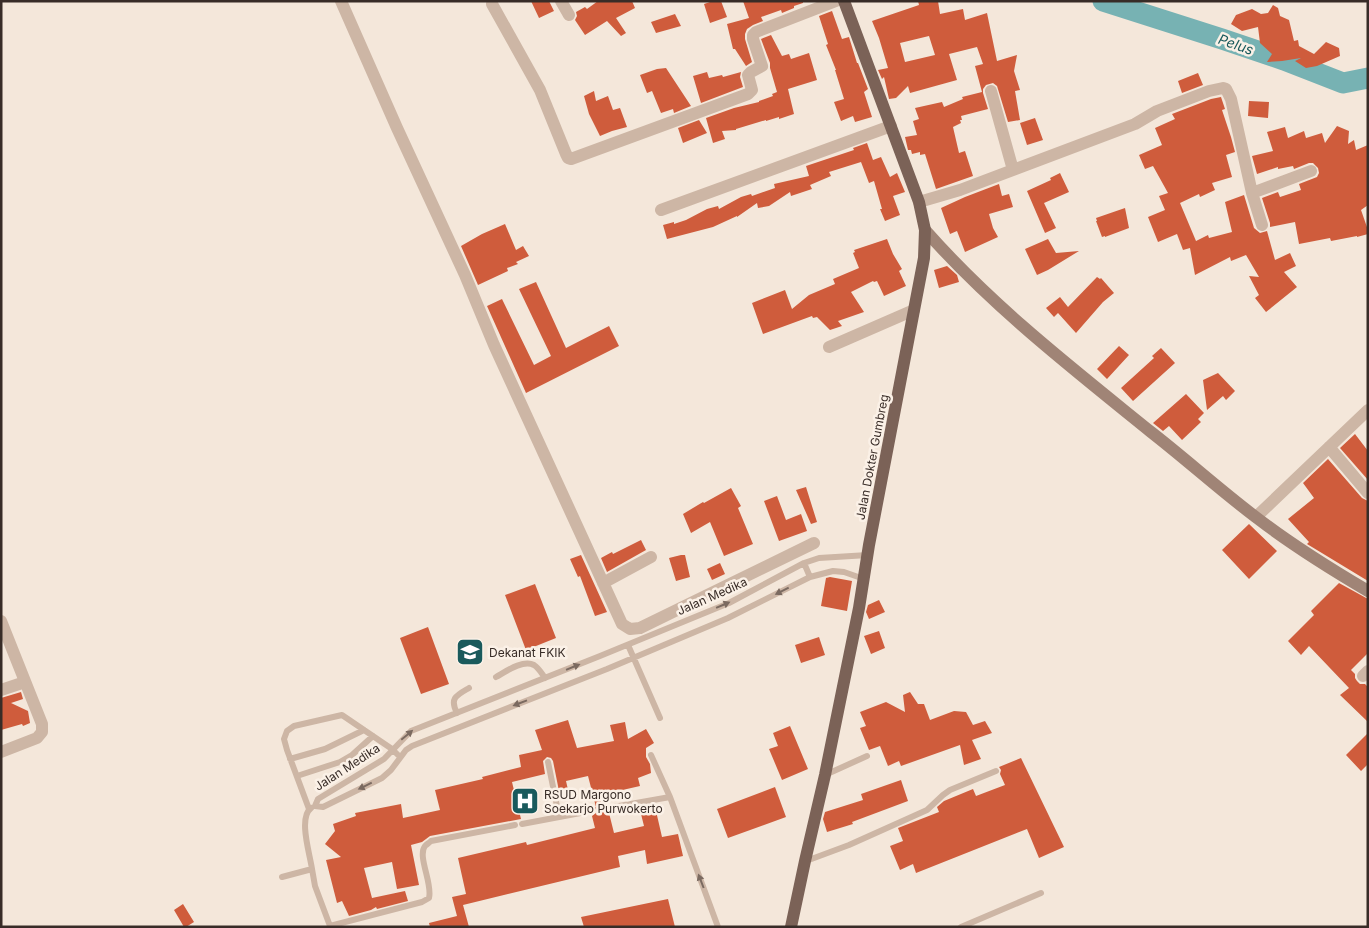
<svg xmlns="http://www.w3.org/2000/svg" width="1369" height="928" viewBox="0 0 1369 928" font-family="Inter,sans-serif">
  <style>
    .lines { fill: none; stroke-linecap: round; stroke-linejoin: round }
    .river { stroke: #77b2b3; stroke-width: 21 }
    .building { fill: #cf5c3c; fill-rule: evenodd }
    .lane { stroke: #cdb6a5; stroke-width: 6 }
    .street { stroke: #cdb6a5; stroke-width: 12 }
    .secondary { stroke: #a08476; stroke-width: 12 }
    .primary { stroke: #7b6257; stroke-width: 12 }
    .oneway { fill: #7b6a60 }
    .labels { text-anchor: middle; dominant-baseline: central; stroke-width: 5; stroke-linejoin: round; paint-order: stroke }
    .street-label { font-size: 12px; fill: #382c27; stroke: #fbf1e7 }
    .poi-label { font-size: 12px; fill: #382c27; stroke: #fbf1e7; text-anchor: start }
    .water-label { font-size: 14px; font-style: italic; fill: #195a5c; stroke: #fbf1e7 }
  </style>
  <rect width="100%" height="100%" fill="#f4e7da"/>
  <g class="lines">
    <path class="river" d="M1103,1L1222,39L1284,60L1343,83L1368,78"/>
  </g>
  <path class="building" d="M531,1H549L554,11L539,18Z
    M598,1H632L635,8L616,18L626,33L621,36L607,21L585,35L575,20L577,16L576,12L585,7L587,9Z
    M713,1H721L727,17L710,23L704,4Z
    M743,1H803V3L794,6V8L782,13L781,10L761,17L763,21L753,25L747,29L745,34V39L752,62L746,66L735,49H733L727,24L749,18Z
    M918,1H938L940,14L963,9L965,20L987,13L997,61L1017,55L1014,71L1020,90L1015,91L1020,120L1008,122L997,86L993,83L986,85L983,89V93L988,109L961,116L962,120H960L961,123L953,127L959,153L965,151L973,176L936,189L925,154L920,155V152L912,154L911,150H908L905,137L917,135L913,121L919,119L915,108L942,102L944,107L963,99L962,97L982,92L975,66L983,64L977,47L949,54L957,80L910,93L908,86L896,98L889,99L884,77L882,79L878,70L888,68L879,38L872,21L919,5ZM929,36L935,55L905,62L900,43Z
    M1273,5L1278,8L1280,16L1289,20L1294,41L1298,40L1299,46L1314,54L1326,42L1339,48L1340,56L1317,66L1306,68L1295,61L1301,58L1282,61L1267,62L1272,54L1260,43L1258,27L1242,31L1231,24L1236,15L1252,9L1261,14L1268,13Z
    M832,11L842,39L849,37L857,63H858L868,89L864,92L872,117L855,122L853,116L841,121L834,102L844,99L835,70H836L826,45L828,44L819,16Z
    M675,14L681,26L656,33L651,22Z
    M771,35L782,56L789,54L791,59L809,53L817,80L788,89L794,114L779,119V117L766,121V120L736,129V130L722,131L725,139L713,143L706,118L734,108L759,102V101L773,96L772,94L777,92L770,68V63L761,39Z
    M666,68L691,106L674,113L673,109L661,113L652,91L647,93L640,75L657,69Z
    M707,72L709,78L722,75L723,77L741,72L740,77L743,87L701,103L693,76Z
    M1198,73L1203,85L1182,93L1178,81Z
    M594,91L596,101L608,96L613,110L620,108L627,127L612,131L600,136L589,114L584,96Z
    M1221,97L1225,109L1222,110L1231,137L1235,152L1226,155L1232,177L1212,183L1215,190L1200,197L1199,194L1180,203L1196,241L1208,235L1209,238L1232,232L1225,202L1244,195L1254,228L1260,233L1267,231L1275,260L1290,253L1296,266L1284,272L1297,287L1266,312L1255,298L1259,295L1249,276L1259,277L1246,255L1231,261L1230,257L1195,275L1190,248L1183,250L1177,234L1158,242L1148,217L1165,210L1159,196L1168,193L1153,166L1145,169L1139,155L1162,145L1155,128L1175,119L1172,114L1211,99Z
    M1249,101L1269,102L1268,118L1248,116Z
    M1035,118L1043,140L1027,145L1020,123Z
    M699,120L707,133L683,143L678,128Z
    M1337,126L1349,131L1348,144L1354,140L1356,150L1368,145V205L1361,210L1368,230V234L1357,237V236L1331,241L1330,238L1299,244L1295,222L1270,227V223L1262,198L1278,192L1280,197L1301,190L1299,184L1317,177L1319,173L1318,168L1313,163H1309L1294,169L1293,166L1278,169V167L1257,174L1252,156L1273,151L1267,132L1285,127L1288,138L1304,131L1306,138L1322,133L1325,143Z
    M867,143L873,160L881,157L890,177L897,173L905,192L893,196L900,215L885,221L880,209H882L874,181L869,183L861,162L829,172L831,176L810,185L812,189L791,196L790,192L769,206L758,208L757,203L737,217V216L713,227L667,239L663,225L674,222V224L686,220L707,209L718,206L719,209L741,197L751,194L752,196L775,188L774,184L809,176L806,166L854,150L853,148Z
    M1060,173L1069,192L1044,203L1056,228L1045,233L1027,191L1051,180L1050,178Z
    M999,184L1002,196L1009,194L1013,207L989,214L993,228L998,237L965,252L957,231L950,234L941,208L965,197Z
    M1125,208L1129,228L1105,237V236L1102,237L1096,221H1097L1096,218Z
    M505,224L516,250L523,246L529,256L516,262L518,264L507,268L508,271L478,285L461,246L482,234Z
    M887,239L893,254L902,269L899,271L906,286L884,296L877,281L874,282L873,281L851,292L864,312L838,321L842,326L830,330L817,317L813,318L812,316L763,334L752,303L785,290L792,309L809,295L835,284L833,279L859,268L853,253L855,252L854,250Z
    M1048,239L1056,253L1079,251L1048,270L1037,275L1025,249Z
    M947,266L957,275L959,282L939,288L934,270Z
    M1097,277L1100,279L1101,278L1114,293L1103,302L1076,333L1058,313L1054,317L1046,308L1060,297L1068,307Z
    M536,282L566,348L609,326L619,346L526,393L487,306L502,299L534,365L551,356L519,289Z
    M1119,346L1129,355L1107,379L1097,369Z
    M1161,348L1175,363L1133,401L1121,388L1154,358L1152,356Z
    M1218,373L1235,391L1226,400L1223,396L1207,410L1203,380Z
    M1186,394L1204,413L1198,419L1201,422L1182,440L1169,426L1163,431L1153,423Z
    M1355,434L1368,451V480L1340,448Z
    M1328,459L1362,498L1368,501V581L1307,544L1309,542L1288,519L1314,498L1303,483Z
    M806,487L817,522L811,524L796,490Z
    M731,488L741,506L738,508L753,544L724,556L710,522L691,533L683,514L703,502L704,503Z
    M777,496L786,520L801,514L807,531L779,541L764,501Z
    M1249,524L1277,551L1249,579L1222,550Z
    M641,540L646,550L607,572L601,558L612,552L613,554Z
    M581,555L607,612L595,616L580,576L578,577L570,559Z
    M681,555H685L690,577L676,581L669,558Z
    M720,563L725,574L712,580L707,569Z
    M830,577L852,581L847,611L821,606L826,578Z
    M1339,583L1368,599V653L1351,670L1355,674V678L1357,681L1360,684H1365L1368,687V722L1340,695L1349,688L1309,646L1301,655L1288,641L1314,615L1311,611Z
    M535,584L556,638L526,650L505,595Z
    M879,600L885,612L869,619L866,612L868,605Z
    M428,627L449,684L421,694L400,638Z
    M879,631L885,648L871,654L864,636Z
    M819,637L825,655L801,663L795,645Z
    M21,692L23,699L11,703L28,711L30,723L23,726L22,724L1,730V698Z
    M910,692L918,704H924L930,720L954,711L966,712L973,725L985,721L992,733L972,740L981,759L964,765L960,745L901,766L899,761L888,766L880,746L869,750L860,728L866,726L860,712L886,702L905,712L903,695Z
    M568,720L577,748L614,741L610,725L625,722L628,739L646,729L654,743L646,748V757L650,764L651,773L638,778L640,786L605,794L607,803L604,806L603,809L606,812L609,813L614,833L644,826L641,814L656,811L662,837L678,834L683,856L647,864L645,850L618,856L620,867L463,905L469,927H430L429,923L457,916L452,897L466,894L458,858L526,842L527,845L595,828L592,816L596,813V810L594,807H596L588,776L566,781L569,794L560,796L553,761L551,758L547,757L543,761L545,774L512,782L521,819L430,836L422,842L411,845L419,885L397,889L392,862L364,868L372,898L405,891L408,901L377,909L376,907L371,910L349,916L342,901L337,903L326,860L341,857L325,844L335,831L333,824L356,816L355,813L401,804L403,818L440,810L435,790L483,779L482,777L521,767L519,755L542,750L535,730Z
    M790,726L808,769L782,780L769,749L778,746L773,733Z
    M1368,733V764L1361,771L1346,755Z
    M1021,758L1064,847L1039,858L1027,829L916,873L913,864L900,870L890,846L903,841L898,828L939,812L937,807L944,801L973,789L976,796L1005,785L1000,774L1001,770L999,767Z
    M901,780L908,801L852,822L853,824L827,832L823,819L825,812L863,800L861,794Z
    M775,787L786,817L728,838L717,809Z
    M668,899L675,927H584L581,917Z
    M183,904L194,922L186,927H184L174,910Z"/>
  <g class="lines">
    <path class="lane" d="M804,563L810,577
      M628,645L660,718
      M496,677C505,672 523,659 534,665C539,668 542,674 545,678
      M457,713C449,698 457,695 469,688
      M651,755L670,797L718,927
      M290,759L325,749L364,730
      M548,762L559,816
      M825,775L867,756
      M297,776L340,762L352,755L373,736
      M315,806L318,799L384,759L411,731L600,656L729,603L804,563L819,558L868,555
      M315,806L323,807L382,778L391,770L406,750L412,746L607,669L728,618L810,577L833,571L844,572L864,579
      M311,808C298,818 310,854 312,869
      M608,808L670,797
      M309,809L287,750L284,739L287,731L294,726L342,715L392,749L400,757
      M522,824L591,811
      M806,861L849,845L907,819L927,810L943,795L950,790L996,771
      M282,877L312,869L315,886L330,926
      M331,927L330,926L422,902L429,898C433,884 417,856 425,846C427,844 429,843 431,841L515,825
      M961,927L1041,893"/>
    <path class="street" d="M341,1L397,128L465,275L494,345L622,624L630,629L640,628L814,543
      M561,1L569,15
      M492,4L540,90L566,154L568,158L571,159L748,94L752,90L748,75L751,72L762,66L753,39V35L756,32L836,1
      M991,91L1013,170
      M1252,193L1311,171
      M919,202L960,190L1135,124L1157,111L1209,91L1223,88L1226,89L1231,99L1252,193L1262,225
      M661,210L891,126
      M829,347L914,310
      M1329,447L1368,493
      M1256,517L1368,410
      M603,583L651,557
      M1,621L42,724V732L37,738L1,752
      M1363,676L1368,671
      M1,690L25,682"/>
    <path class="secondary" d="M925,230C992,306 1072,368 1151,432C1187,460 1221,491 1257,518C1292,545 1329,568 1368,591"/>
    <path class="primary" d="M791,927L805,861L825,775L859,608L869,545L924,258L925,230L919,202L844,1"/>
  </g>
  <defs><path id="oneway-solid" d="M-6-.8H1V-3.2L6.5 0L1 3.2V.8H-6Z" transform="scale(1.25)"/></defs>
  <g class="oneway">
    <use href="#oneway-solid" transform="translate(782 591) rotate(153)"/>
    <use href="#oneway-solid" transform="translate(723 605) rotate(-23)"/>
    <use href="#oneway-solid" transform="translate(573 667) rotate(-22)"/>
    <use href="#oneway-solid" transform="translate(520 703) rotate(159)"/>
    <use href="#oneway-solid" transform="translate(407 735) rotate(-40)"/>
    <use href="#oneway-solid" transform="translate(365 786) rotate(154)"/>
    <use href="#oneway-solid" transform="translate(701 881) rotate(-111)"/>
  </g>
  <defs>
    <g id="university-square" transform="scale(1.4375)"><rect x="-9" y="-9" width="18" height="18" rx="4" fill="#195a5c" stroke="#fbf1e7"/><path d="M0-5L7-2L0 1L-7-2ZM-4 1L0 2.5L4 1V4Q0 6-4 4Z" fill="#fff"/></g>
    <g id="hospital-square" transform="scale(1.4375)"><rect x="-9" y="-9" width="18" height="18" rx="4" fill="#195a5c" stroke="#fbf1e7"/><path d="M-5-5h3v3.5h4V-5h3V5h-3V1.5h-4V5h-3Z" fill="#fff"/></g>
  </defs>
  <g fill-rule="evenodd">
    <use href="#university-square" x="470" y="652"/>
    <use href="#hospital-square" x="525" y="801"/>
  </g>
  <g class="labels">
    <g class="street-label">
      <text transform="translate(872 457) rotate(-79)">Jalan Dokter Gumbreg</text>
      <text transform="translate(712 596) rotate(-24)">Jalan Medika</text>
      <text transform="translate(347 767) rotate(-33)">Jalan Medika</text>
    </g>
    <g class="poi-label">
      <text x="489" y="652">Dekanat FKIK</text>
      <text x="544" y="794">RSUD Margono<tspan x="544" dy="14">Soekarjo Purwokerto</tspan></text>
    </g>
    <g class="water-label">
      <text transform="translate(1236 44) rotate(19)">Pelus</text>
    </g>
  </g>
  <rect width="1369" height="928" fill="none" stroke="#382c27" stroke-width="5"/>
</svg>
